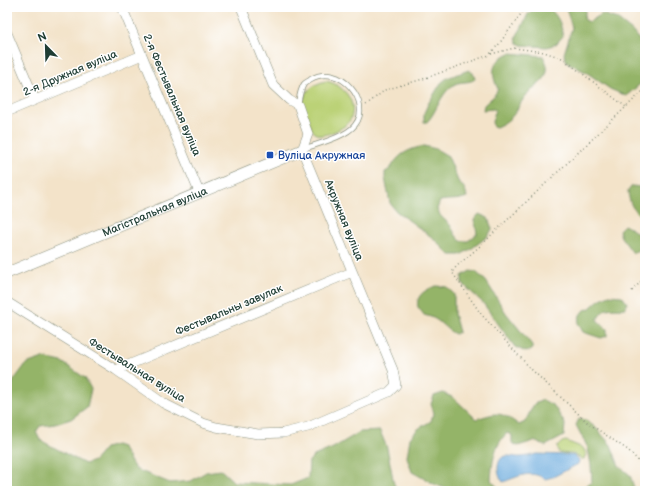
<svg xmlns="http://www.w3.org/2000/svg" width="652" height="498" viewBox="0 0 652 498" font-family="'Balsamiq Sans',sans-serif">
  <style>
    .green { fill: #bbd277; stroke: #6d8856 }
    .forest { fill: #94b468; stroke: #5a784e }
    .water { fill: #6aaadd; stroke: #447488 }
    .lines { fill: none; stroke-linecap: round; stroke-linejoin: round }
    .service-casing { stroke: #89907e; stroke-width: 6 }
    .minor-casing { stroke: #89907e; stroke-width: 10 }
    .tertiary-casing { stroke: #89907e; stroke-width: 12 }
    .path { stroke: #89907e; stroke-width: 1.5; stroke-dasharray: 1 3; stroke-linecap: butt }
    .service { stroke: #fff; stroke-width: 4.5 }
    .minor { stroke: #fff; stroke-width: 9 }
    .tertiary { stroke: #fff; stroke-width: 11 }
    .transit-dot { fill: #1a4fb4; stroke: #fff; stroke-width: 1.5 }
    .labels { text-anchor: middle; dominant-baseline: central; stroke-width: 3; stroke-linejoin: round; paint-order: stroke }
    .street-label { font-size: 11px; fill: #1f3d34; stroke: #fff }
    .transit-label { font-size: 11px; fill: #164399; stroke: #fff; text-anchor: start }
  </style>
  <rect width="100%" height="100%" fill="#fff"/>
  <filter id="ink" filterUnits="userSpaceOnUse"><feTurbulence type="fractalNoise" baseFrequency=".025" numOctaves="2"/><feDisplacementMap in="SourceGraphic" scale="8" xChannelSelector="R" yChannelSelector="G"/><feConvolveMatrix kernelMatrix="1 2 1 2 8 2 1 2 1" color-interpolation-filters="sRGB"/></filter>
  <filter id="wash" filterUnits="userSpaceOnUse"><feTurbulence type="fractalNoise" baseFrequency=".012" numOctaves="4" result="noise"/><feDisplacementMap in="SourceGraphic" scale="16" xChannelSelector="R" yChannelSelector="G"/><feGaussianBlur stdDeviation="0.9" result="paint"/><feColorMatrix in="noise" values="0 0 0 0 0 0 0 0 0 0 0 0 0 0 0 0 0 1.4 0 .05"/><feComposite in="paint" operator="in"/></filter>
  <g filter="url(#wash)">
    <rect width="100%" height="100%" fill="#f3e3c9"/>
    <path class="green" d="M326,81C343,84 359,103 350,120C347,126 341,128 336,131C331,133 324,136 318,135C313,133 311,127 309,123C307,117 303,109 303,102C304,90 316,83 326,81Z
      M566,441L583,448L586,453L584,459H582L573,454L559,453L557,447L562,442Z"/>
    <path class="forest" d="M536,7H548C558,16 561,23 563,36L556,44L547,47L521,45L517,42L516,37L522,27L528,14Z
      M566,7H586L584,19L589,22L602,14L617,19L632,31L645,47V80L626,96L610,89L589,74L567,62L564,54L572,28Z
      M510,53L543,56C546,62 549,67 546,74C544,83 535,85 529,92C515,107 519,117 496,127L493,126L492,122L495,112L494,109L483,110L484,105L494,96L498,89C490,72 492,61 510,53Z
      M469,70L474,74L475,79C469,84 459,80 452,86C439,96 437,112 427,122H424V113L428,104L441,83L447,78Z
      M424,146L436,149L448,156L458,181L465,189L467,197C457,201 451,199 440,201L437,209C441,219 444,218 450,225C454,231 455,236 461,241H468L477,234L476,227L474,220L479,214L488,218L492,229L488,236L471,249L460,255H450L433,238L396,211L390,203L385,178V172C392,169 393,163 398,158C405,151 414,148 424,146Z
      M632,186L641,187L645,191V220C634,212 629,204 628,191Z
      M624,225C634,230 641,234 643,245L639,250L633,253L621,237L619,230Z
      M470,271L476,272L486,281L506,313L532,345V350L526,352L515,347L483,303L462,283V276Z
      M436,286L447,287L454,294V314L459,332L455,334C441,327 442,319 424,315C423,313 419,309 418,307C415,295 427,289 436,286Z
      M609,295L622,296L627,303L625,308C610,309 605,305 597,320L607,329V336L601,338L583,332L578,323L580,315L583,311L590,308L599,300Z
      M43,358L62,362L85,378L91,389L87,407L71,419L55,424L40,426L36,432L40,440L85,464L94,461L105,448L116,445L122,447L135,469L170,483L191,481L206,472L221,470L234,482L291,485L308,478L309,461L314,456L333,448L360,432L380,431L387,448L394,484L398,491H7V397L14,380L26,364Z
      M443,393L454,398L476,419C497,413 499,410 519,425L525,422L534,404L543,400L554,406L565,424L564,436L545,446L534,441L518,446L512,443V435L507,433C494,445 492,464 491,480L501,491H454L436,485L412,472L407,457L410,438L418,429L431,421L434,413L431,404L434,396Z
      M579,419L586,420L596,428L611,445L619,466L630,475L635,491H622L621,488L613,487L612,491H520L552,488L579,490L592,482L591,465L588,448L576,425Z"/>
    <path class="water" d="M537,454L569,455L575,456L579,460L578,464L553,477L545,479C530,469 518,477 503,482C499,477 498,473 498,467C500,450 512,458 521,457C526,457 532,455 537,454Z"/>
  </g>
  <g filter="url(#ink)">
    <g class="lines">
      <g class="service-casing">
        <path id="service" d="M298,105C299,98 300,90 304,84C306,82 309,81 311,79C340,62 373,103 355,125C346,137 317,144 303,149"/>
      </g>
      <g class="minor-casing">
        <path id="minor" d="M122,7L199,192
          M7,33L35,100
          M7,112L142,55
          M7,302L116,370L163,403L203,423L216,427L258,434L283,433L308,427L389,392L396,385L393,370L302,150L308,134L298,105L289,100L273,85L241,7
          M116,370L352,272"/>
      </g>
      <g class="tertiary-casing">
        <g id="tertiary">
          <path id="s1" d="M7,273L302,150"/>
        </g>
      </g>
      <path class="path" d="M491,54L514,48L544,52L562,58L626,107
        M645,89L480,246L457,266L452,272L481,314L531,369L588,423L628,450L645,468
        M366,105L385,90L423,79L489,55L499,44L526,7
        M632,291L645,277"/>
      <use href="#service" class="service"/>
      <use href="#minor" class="minor"/>
      <use href="#tertiary" class="tertiary"/>
    </g>
  </g>
  <rect class="transit-dot" x="266" y="151" width="8" height="8" rx="2"/>
  <g class="labels">
    <g class="street-label">
      <text transform="translate(70 73) rotate(-23)">2-я Дружная вуліца</text>
      <text transform="translate(172 95) rotate(67)">2-я Фестывальная вуліца</text>
      <text stroke="none"><textPath href="#s1" startOffset="160">Магістральная вуліца</textPath></text>
      <text transform="translate(344 220) rotate(68)">Акружная вуліца</text>
      <text transform="translate(229 310) rotate(-23)">Фестывальны завулак</text>
      <text transform="translate(137 370) rotate(32)">Фестывальная вуліца</text>
    </g>
    <g class="transit-label">
      <text x="278" y="155">Вуліца Акружная</text>
    </g>
  </g>
  <rect width="652" height="498" fill="none" stroke="#fff" stroke-width="24"/>
  <g transform="translate(46 46) rotate(337)" stroke="#ffffff" stroke-width="3" paint-order="stroke">
  <path d="M0-3L7 15L0 10L-7 15Z" fill="#1f3d34"/>
  <text y="-6" font-size="11" font-weight="bold" text-anchor="middle" fill="#1f3d34">N</text>
  </g>
</svg>
